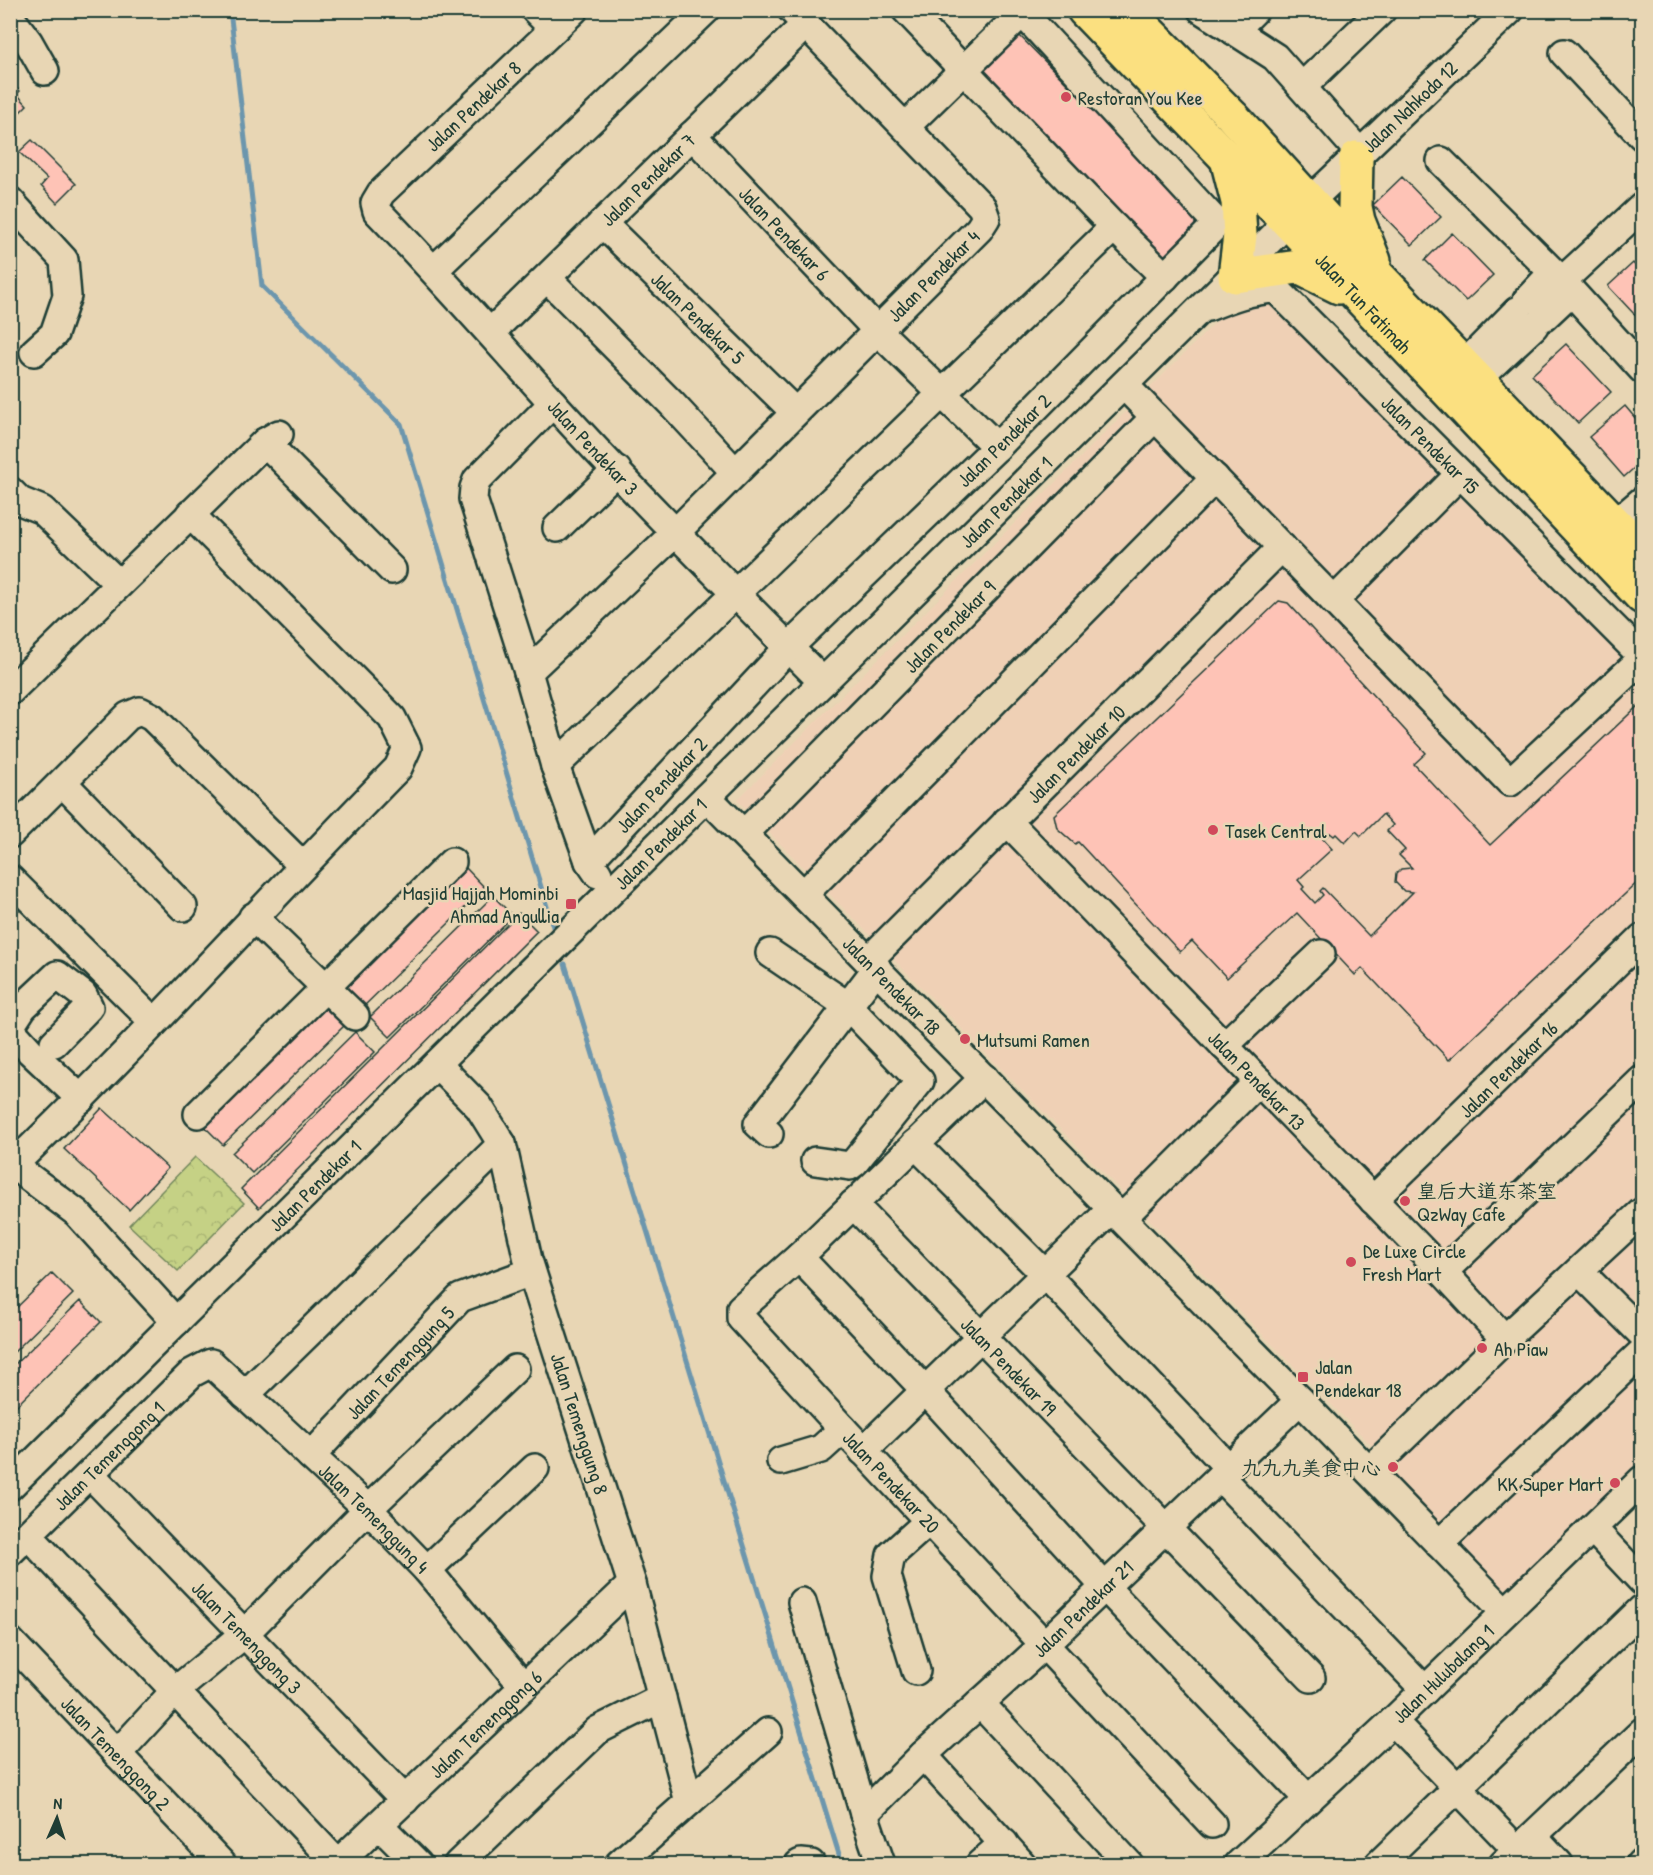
<svg xmlns="http://www.w3.org/2000/svg" width="1653" height="1875" viewBox="0 0 1653 1875" font-family="'Patrick Hand','LXGW WenKai TC',sans-serif">
  <style>
    .built { fill: #efd0b5 }
    .park { fill: url(#park-crowns); stroke: #72875c; stroke-width: 1.5 }
    .lines { fill: none; stroke-linecap: round; stroke-linejoin: round }
    .stream { stroke: #6c96ad; stroke-width: 5 }
    .building { fill: #fec3b6; stroke: #1f3d34; stroke-width: 1.5; fill-rule: evenodd }
    .minor-casing { stroke: #1f3d34; stroke-width: 32 }
    .major-casing { stroke: #1f3d34; stroke-width: 38 }
    .minor { stroke: #e8d6b4; stroke-width: 27 }
    .major { stroke: #fbe080; stroke-width: 33 }
    .poi-dot { fill: #d1495b; stroke: #e8d6b4; stroke-width: 2 }
    .labels { text-anchor: middle; dominant-baseline: central; stroke-width: 5; stroke-linejoin: round; paint-order: stroke }
    .poi-label { font-size: 20px; fill: #1f3d34; stroke: #e8d6b4; text-anchor: start }
    .street-label { font-size: 20px; fill: #1f3d34; stroke: #e8d6b4 }
  </style>
  <defs>
    <pattern id="park-crowns" width="20" height="18" patternUnits="userSpaceOnUse" patternTransform="scale(1.5)"><rect width="20" height="18" fill="#c5d185"/><path d="M2 6a3 3 0 1 1 6 0M12 15a3 3 0 1 1 6 0" fill="none" stroke="#a9b473"/></pattern>
  </defs>
  <rect width="100%" height="100%" fill="#e8d6b4"/>
  <filter id="ink" filterUnits="userSpaceOnUse"><feTurbulence type="fractalNoise" baseFrequency=".0167" numOctaves="2"/><feDisplacementMap in="SourceGraphic" scale="12" xChannelSelector="R" yChannelSelector="G"/><feConvolveMatrix kernelMatrix="1 2 1 2 8 2 1 2 1" color-interpolation-filters="sRGB"/></filter>
  <g filter="url(#ink)">
    <path class="built" d="M1256,282L1642,646V1200L1377,1451L737,800Z
      M1642,1222V1465L1502,1600L1378,1471Z"/>
    <path class="park" d="M195,1157L244,1203L178,1271L129,1225Z"/>
    <g class="lines">
      <path class="stream" d="M230,10L262,286L401,424L554,930
        M565,964L842,1864"/>
    </g>
    <path class="building" d="M1017,33L1195,214V229L1159,265L967,74Z
      M10,82L20,91L17,94L27,105L12,120L10,118Z
      M32,140L76,184L57,203L41,186L47,179L19,152Z
      M1402,177L1441,217L1412,245L1373,205Z
      M1452,233L1493,275L1466,301L1425,260Z
      M1633,263L1642,273V308L1635,315L1608,286Z
      M1566,344L1611,392L1578,423L1532,375Z
      M1625,406L1642,426V461L1624,477L1589,437Z
      M1279,601L1288,603L1426,753L1414,764L1490,845L1640,704L1642,707V878L1449,1060L1362,968L1355,975L1297,913L1227,978L1192,941L1180,952L1078,842L1075,844L1057,828L1054,815ZM1383,814L1393,825L1387,831L1405,850L1399,855L1412,868L1401,869L1396,874L1395,882L1404,891L1413,892L1369,936L1323,888L1320,891L1323,895L1315,903L1302,889L1304,887L1298,880L1332,849L1323,839L1330,833L1334,836L1336,834L1345,843L1356,831L1361,836Z
      M465,867L485,888L361,1009L341,988Z
      M493,896L513,916L390,1037L370,1017Z
      M519,913L537,931L259,1208L241,1189Z
      M327,1003L347,1023L223,1145L203,1125Z
      M355,1032L375,1052L252,1173L232,1153Z
      M102,1108L168,1168L129,1210L64,1149Z
      M52,1273L73,1294L10,1356V1314Z
      M80,1301L101,1322L10,1412V1369Z"/>
    <g class="lines">
      <g class="minor-casing">
        <g id="minor">
          <path d="M535,10L554,29"/>
          <path id="s1" d="M574,10L381,193L375,203L377,211C437,273 494,338 552,402C639,498 732,590 823,682"/>
          <path d="M906,10L1114,227L1165,277"/>
          <path d="M1202,10L1275,57L1360,153"/>
          <path d="M10,17L28,41L45,71"/>
          <path d="M1234,31L1255,10"/>
          <path d="M1564,53L1642,136"/>
          <path d="M1302,87L1382,10"/>
          <path d="M906,126L1022,13"/>
          <path id="s2" d="M692,135L877,330L997,447"/>
          <path d="M1441,161L1562,281L1642,369"/>
          <path d="M10,201L64,260L67,296L54,334L34,352"/>
          <path id="s3" d="M602,223L795,412"/>
          <path d="M434,270L706,10"/>
          <path d="M547,278L672,404L735,472"/>
          <path d="M1527,300L1543,283L1562,281L1642,207"/>
          <path id="s4" d="M1208,307C1230,298 1251,290 1276,289L1642,656"/>
          <path d="M1544,317L1560,302L1562,281"/>
          <path id="s5" d="M491,332L805,25"/>
          <path d="M1464,365L1517,311"/>
          <path d="M1477,379L1534,326"/>
          <path d="M1124,385L1510,782L1642,659"/>
          <path d="M553,403L477,480L474,488L473,499L528,672L555,766L589,861L598,874"/>
          <path d="M265,442L392,570"/>
          <path d="M10,491L20,501L42,510L119,584"/>
          <path d="M1615,524L1642,501"/>
          <path d="M557,528L617,470"/>
          <path d="M1334,601L1460,474"/>
          <path id="s6" d="M528,672L676,532L979,229L986,218L982,207L792,10"/>
          <path d="M10,691L265,442L279,434"/>
          <path d="M555,766L736,593L1114,227"/>
          <path d="M63,783L183,907"/>
          <path id="s7" d="M707,797L1300,1400L1505,1612"/>
          <path id="s8" d="M1007,821L1443,1272L1505,1339"/>
          <path d="M10,834L128,716L140,711L152,717L302,865"/>
          <path id="s9" d="M744,834L1155,417"/>
          <path id="s10" d="M589,861L789,647L997,447L1212,229L1214,224L1213,219L1020,10"/>
          <path d="M10,879L154,1022"/>
          <path d="M804,894L1215,478"/>
          <path d="M253,917L355,1016"/>
          <path d="M770,953L848,1006L920,1081L854,1163L850,1166L815,1161"/>
          <path id="s11" d="M869,960L1282,547"/>
          <path d="M10,1027L23,1007L57,975L83,995L89,1007L54,1043"/>
          <path d="M10,1029L30,1051L81,1099"/>
          <path d="M1224,1046L1321,954"/>
          <path id="s12" d="M437,1064L479,1107L502,1144L528,1260L632,1584L689,1802"/>
          <path id="s13" d="M984,1078L799,1257L741,1308V1318L843,1429L1212,1824"/>
          <path d="M198,1114L452,862"/>
          <path d="M769,1134L758,1124L877,968"/>
          <path d="M915,1144L1045,1274L1229,1468"/>
          <path d="M10,1163L77,1213L176,1322"/>
          <path d="M14,1164C146,1037 269,899 398,768L407,748L392,718L190,514"/>
          <path id="s14" d="M1373,1200L1642,938"/>
          <path id="s15" d="M853,1204L1311,1678"/>
          <path d="M1122,1218L1259,1081"/>
          <path d="M799,1257L925,1390L1105,1587L1308,1799"/>
          <path d="M1579,1271L1642,1334"/>
          <path d="M1443,1272L1642,1080"/>
          <path d="M245,1395L502,1144"/>
          <path d="M863,1451L1112,1209"/>
          <path id="s16" d="M311,1456L460,1298L531,1272"/>
          <path d="M781,1461L821,1449L843,1429"/>
          <path d="M1369,1471L1505,1339L1642,1212"/>
          <path id="s17" d="M91,1475L405,1800"/>
          <path d="M1220,1477L1425,1690"/>
          <path id="s18" d="M10,1486L1288,222L1510,10"/>
          <path d="M1593,1529L1642,1581"/>
          <path d="M28,1535L338,1864"/>
          <path d="M1439,1544L1642,1352"/>
          <path id="s19" d="M10,1552L192,1373L211,1363L368,1509L427,1570L524,1687"/>
          <path d="M427,1570L535,1468"/>
          <path d="M802,1602L864,1814L881,1864"/>
          <path id="s20" d="M10,1641L222,1864"/>
          <path d="M916,1671L887,1576L891,1555L929,1521"/>
          <path d="M980,1703L1129,1864"/>
          <path d="M1393,1721L1518,1851"/>
          <path d="M117,1754L174,1692L244,1634L368,1509L515,1369"/>
          <path d="M923,1755L1022,1864"/>
          <path id="s21" d="M864,1814L923,1755L1045,1644L1300,1400"/>
          <path d="M379,1825L418,1864"/>
          <path d="M1533,1836L1559,1864"/>
          <path id="s22" d="M337,1864L632,1584"/>
          <path d="M458,1864L598,1730L662,1698"/>
          <path d="M619,1864L768,1732"/>
          <path d="M799,1864L801,1863L811,1864"/>
          <path d="M980,1864L1004,1843"/>
          <path id="s23" d="M1239,1864L1393,1721L1642,1480"/>
          <path d="M1379,1864L1642,1609"/>
          <path d="M1503,1864L1642,1732"/>
          <path d="M1640,1864L1642,1862"/>
        </g>
      </g>
      <g class="major-casing">
        <g id="major">
          <path id="s24" d="M1084,10L1288,222L1642,597"/>
          <path d="M1127,10L1232,116L1379,277L1642,551"/>
          <path d="M1356,158L1355,207L1358,221L1374,261"/>
          <path d="M1227,159L1238,202L1240,235L1235,276L1298,267L1339,287"/>
        </g>
      </g>
      <use href="#minor" class="minor"/>
      <use href="#major" class="major"/>
    </g>
  </g>
  <g class="poi-dot">
    <circle cx="1066" cy="97" r="6"/>
    <circle cx="1213" cy="830" r="6"/>
    <rect x="565" y="898" width="12" height="12" rx="3"/>
    <circle cx="965" cy="1039" r="6"/>
    <circle cx="1405" cy="1201" r="6"/>
    <circle cx="1351" cy="1262" r="6"/>
    <circle cx="1482" cy="1348" r="6"/>
    <rect x="1297" y="1371" width="12" height="12" rx="3"/>
    <circle cx="1393" cy="1467" r="6"/>
    <circle cx="1615" cy="1483" r="6"/>
  </g>
  <g class="labels">
    <g class="poi-label">
      <text x="1078" y="97">Restoran You Kee</text>
      <text x="1225" y="830">Tasek Central</text>
      <text x="559" y="892" text-anchor="end">Masjid Hajjah Mominbi<tspan x="559" dy="23">Ahmad Angullia</tspan></text>
      <text x="977" y="1039">Mutsumi Ramen</text>
      <text x="1417" y="1190">皇后大道东茶室<tspan x="1417" dy="23">QzWay Cafe</tspan></text>
      <text x="1363" y="1250">De Luxe Circle<tspan x="1363" dy="23">Fresh Mart</tspan></text>
      <text x="1494" y="1348">Ah Piaw</text>
      <text x="1315" y="1366">Jalan<tspan x="1315" dy="23">Pendekar 18</tspan></text>
      <text x="1381" y="1467" text-anchor="end">九九九美食中心</text>
      <text x="1603" y="1483" text-anchor="end">KK Super Mart</text>
    </g>
    <g class="street-label">
      <text transform="translate(473 106) rotate(-43)">Jalan Pendekar 8</text>
      <text stroke="none"><textPath href="#s18" startOffset="1965">Jalan Nahkoda 12</textPath></text>
      <text stroke="none"><textPath href="#s5" startOffset="219">Jalan Pendekar 7</textPath></text>
      <text stroke="none"><textPath href="#s2" startOffset="135">Jalan Pendekar 6</textPath></text>
      <text stroke="none"><textPath href="#s6" startOffset="567">Jalan Pendekar 4</textPath></text>
      <text stroke="none"><textPath href="#s24" startOffset="405">Jalan Tun Fatimah</textPath></text>
      <text stroke="none"><textPath href="#s3" startOffset="135">Jalan Pendekar 5</textPath></text>
      <text stroke="none"><textPath href="#s10" startOffset="591">Jalan Pendekar 2</textPath></text>
      <text stroke="none"><textPath href="#s4" startOffset="290">Jalan Pendekar 15</textPath></text>
      <text stroke="none"><textPath href="#s1" startOffset="606">Jalan Pendekar 3</textPath></text>
      <text stroke="none"><textPath href="#s18" startOffset="1400">Jalan Pendekar 1</textPath></text>
      <text stroke="none"><textPath href="#s9" startOffset="292">Jalan Pendekar 9</textPath></text>
      <text stroke="none"><textPath href="#s11" startOffset="292">Jalan Pendekar 10</textPath></text>
      <text stroke="none"><textPath href="#s10" startOffset="105">Jalan Pendekar 2</textPath></text>
      <text stroke="none"><textPath href="#s18" startOffset="914">Jalan Pendekar 1</textPath></text>
      <text stroke="none"><textPath href="#s7" startOffset="264">Jalan Pendekar 18</textPath></text>
      <text stroke="none"><textPath href="#s14" startOffset="188">Jalan Pendekar 16</textPath></text>
      <text stroke="none"><textPath href="#s8" startOffset="360">Jalan Pendekar 13</textPath></text>
      <text stroke="none"><textPath href="#s18" startOffset="428">Jalan Pendekar 1</textPath></text>
      <text stroke="none"><textPath href="#s16" startOffset="129">Jalan Temenggung 5</textPath></text>
      <text stroke="none"><textPath href="#s15" startOffset="225">Jalan Pendekar 19</textPath></text>
      <text stroke="none"><textPath href="#s12" startOffset="394">Jalan Temenggung 8</textPath></text>
      <text stroke="none"><textPath href="#s19" startOffset="138">Jalan Temenggong 1</textPath></text>
      <text stroke="none"><textPath href="#s13" startOffset="567">Jalan Pendekar 20</textPath></text>
      <text stroke="none"><textPath href="#s19" startOffset="502">Jalan Temenggung 4</textPath></text>
      <text stroke="none"><textPath href="#s21" startOffset="300">Jalan Pendekar 21</textPath></text>
      <text stroke="none"><textPath href="#s17" startOffset="225">Jalan Temenggong 3</textPath></text>
      <text stroke="none"><textPath href="#s23" startOffset="279">Jalan Hulubalang 1</textPath></text>
      <text stroke="none"><textPath href="#s22" startOffset="204">Jalan Temenggong 6</textPath></text>
      <text stroke="none"><textPath href="#s20" startOffset="154">Jalan Temenggong 2</textPath></text>
    </g>
  </g>
  <rect width="1653" height="1875" fill="none" stroke="#e8d6b4" stroke-width="36"/>
  <rect x="18" y="18" width="1617" height="1839" fill="none" stroke="#1f3d34" stroke-width="2" filter="url(#ink)"/>
  <g transform="translate(57 1818) rotate(3)" stroke="#e8d6b4" stroke-width="4.5" paint-order="stroke">
  <path d="M0-4.5L10 22L0 15L-10 22Z" fill="#1f3d34"/>
  <text y="-9" font-size="16" font-weight="bold" text-anchor="middle" fill="#1f3d34">N</text>
  </g>
</svg>
